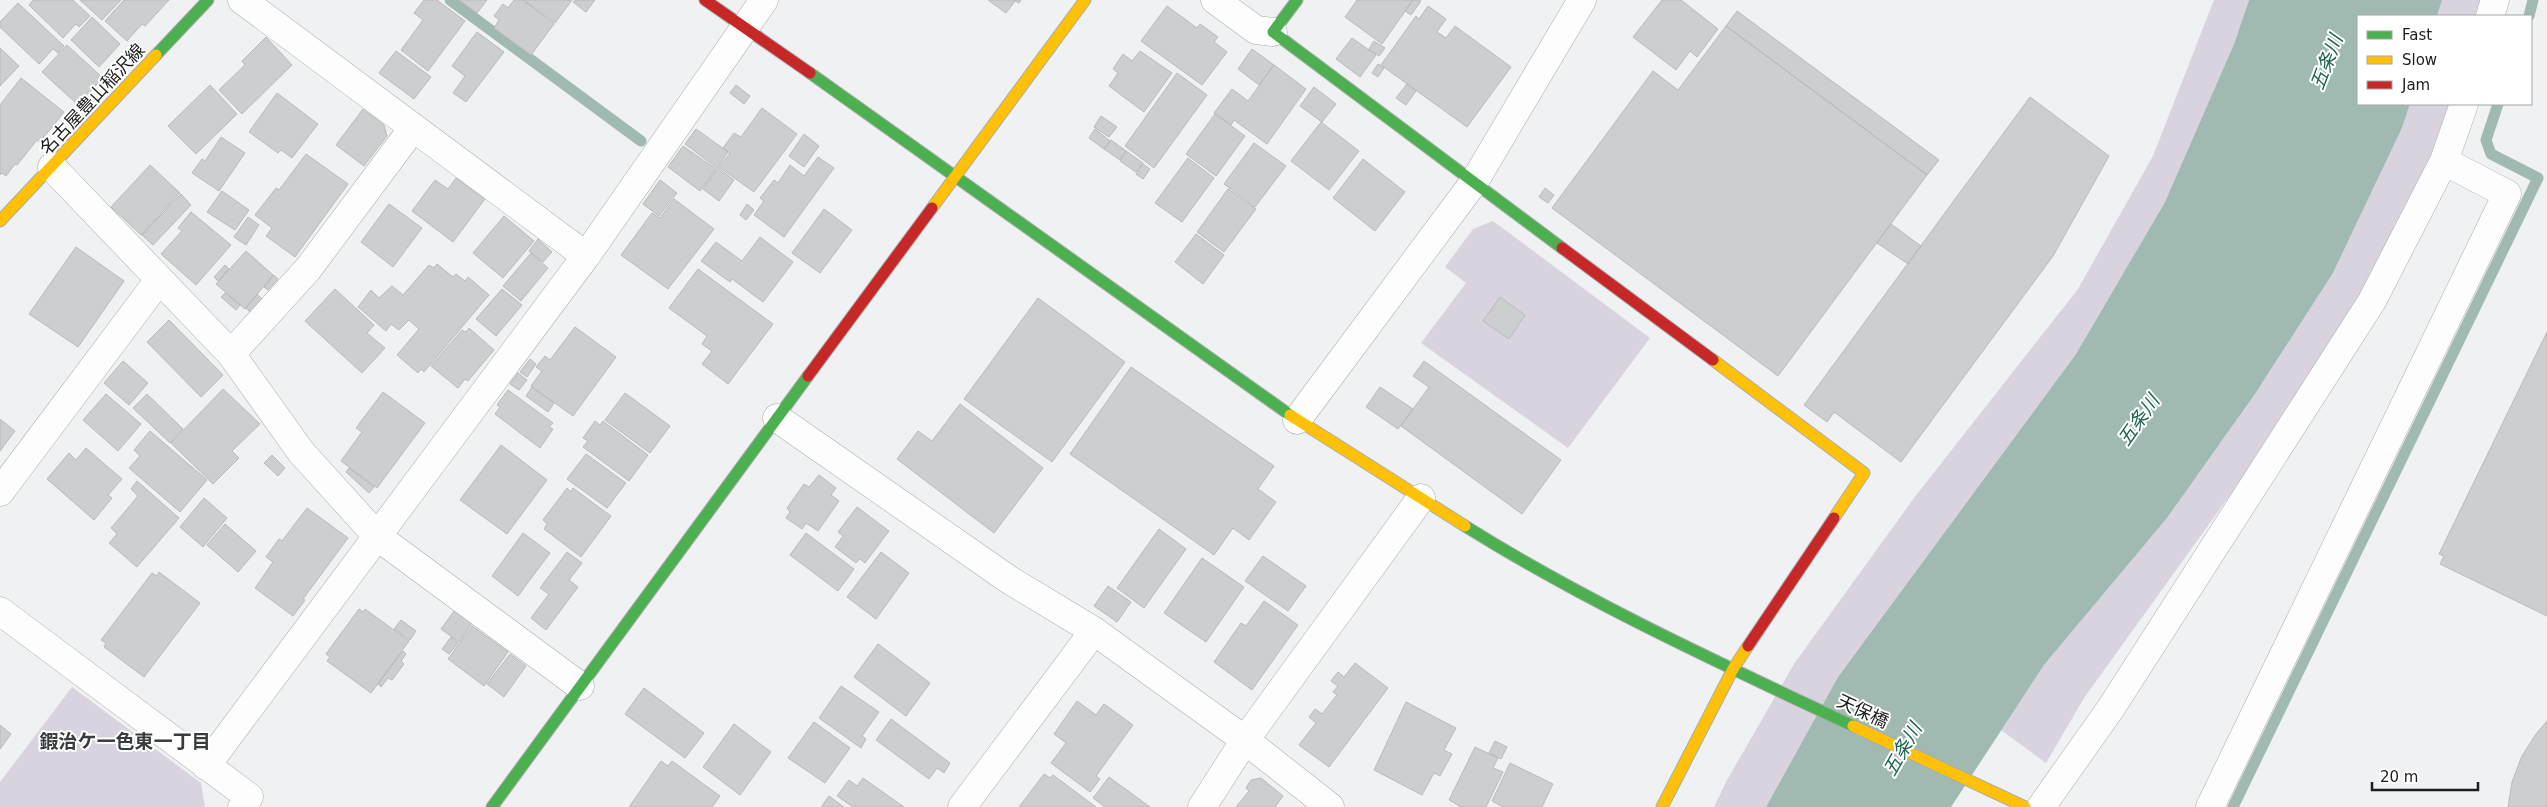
<svg xmlns="http://www.w3.org/2000/svg" width="2547" height="807" viewBox="0 0 2547 807" font-family="'DejaVu Sans','Noto Sans JP',sans-serif">
  <style>
    .green { fill: #d8d3df }
    .water { fill: #a0bab2 }
    .lines { fill: none; stroke-linecap: round; stroke-linejoin: round }
    .stream { stroke: #a0bab2; stroke-width: 11 }
    .building { fill: #cdcecf; stroke: #bababb }
    .street-casing { stroke: #abacad; stroke-width: 29 }
    .fast-casing { stroke: #abacad; stroke-width: 13 }
    .slow-casing { stroke: #abacad; stroke-width: 13 }
    .jam-casing { stroke: #abacad; stroke-width: 13 }
    .street { stroke: #fdfdfd; stroke-width: 28 }
    .fast { stroke: #4caf50; stroke-width: 11 }
    .slow { stroke: #ffc107; stroke-width: 11 }
    .jam { stroke: #c62828; stroke-width: 11 }
    .labels { text-anchor: middle; dominant-baseline: central; stroke-width: 4; stroke-linejoin: round; paint-order: stroke }
    .street-label { font-size: 18px; fill: #1d1e1f; stroke: #fff }
    .water-label { font-size: 19px; font-style: italic; fill: #1e6353; stroke: #fff }
    .neighbourhood-label { font-size: 19px; font-weight: bold; fill: #393c3d; stroke: #fff }
  </style>
  <rect width="100%" height="100%" fill="#f0f1f2"/>
  <path class="green" d="M2214,0H2249L2234,44L2165,202L2076,354L1838,677L1766,807H1714L1727,780L1794,664L1914,498L2078,289L2153,156Z
    M2442,0H2484L2479,16H2437Z
    M2410,104H2453L2445,133L2365,294L2238,484L2084,698L2046,763L2001,730L2044,665L2167,518L2255,394L2333,273L2402,128Z
    M1493,221L1650,338L1568,448L1421,343L1466,283L1445,267L1473,229Z
    M72,687L201,783L205,807H0V782Z"/>
  <path class="water" d="M2249,0H2442L2437,16H2358V104H2410L2402,128L2333,273L2255,394L2167,518L2044,665L1951,807H1766L1838,677L2076,354L2165,202L2234,44Z"/>
  <g class="lines">
    <path class="stream" d="M450,0L641,141
      M2529,16L2533,0
      M2233,807L2538,178L2491,154L2486,140L2498,104"/>
  </g>
  <path class="building" d="M33,0H73L90,16L79,27L76,24L63,38L29,5Z
    M80,0H121L102,20Z
    M124,0H169L145,26L142,24L127,41L105,21Z
    M424,0H437L465,21L428,71L401,50L423,20L414,13Z
    M459,0H487L477,13Z
    M514,0H523L554,24L531,55L494,28L499,20L494,16L503,4L508,8Z
    M524,0H572L555,23Z
    M575,0H595L586,12L573,2Z
    M988,0H1021L1019,3L1015,1L1006,13Z
    M1357,0H1413L1382,44L1345,17Z
    M1413,0L1421,1L1411,15L1405,11Z
    M1662,0H1681L1718,29L1697,57L1690,51L1676,70L1633,37Z
    M18,3L64,46L58,53L53,49L39,64L0,27V22Z
    M1167,6L1197,28L1200,24L1218,37L1214,42L1227,52L1202,85L1141,41Z
    M1428,6L1446,19L1437,32L1446,38L1455,26L1511,67L1467,127L1381,65L1416,16L1419,19Z
    M1737,11L1939,160L1927,175L1726,26Z
    M92,17L120,44L99,67L71,40Z
    M1726,26L1927,175L1778,376L1552,208L1653,71L1678,90Z
    M477,32L504,52L466,102L453,93L465,76L452,66Z
    M266,37L292,65L242,114L219,90L245,65L242,61Z
    M1352,38L1376,55L1360,77L1336,59Z
    M1374,41L1385,48L1379,56L1369,49Z
    M67,45L103,78L78,105L42,72Z
    M0,48L19,66L0,86Z
    M1252,49L1274,65L1259,85L1238,69Z
    M396,51L431,77L414,99L379,73Z
    M1140,51L1172,73L1144,112L1109,86L1118,73L1113,69L1123,54L1132,61Z
    M1378,64L1384,68L1378,77L1372,73Z
    M1274,65L1306,89L1267,144L1234,120L1231,125L1214,113L1232,89L1248,101Z
    M1177,73L1207,95L1154,168L1125,146Z
    M21,78L64,112L40,142L37,140L17,165L15,164L6,176L2,173L0,175V105Z
    M1407,84L1416,91L1406,105L1396,98Z
    M210,85L237,114L196,154L168,126Z
    M736,85L750,96L744,104L730,93Z
    M1314,87L1336,104L1322,122L1300,106Z
    M277,93L318,124L292,158L281,150L278,153L249,132Z
    M2030,97L2109,156L2053,256L1901,462L1834,412L1827,422L1804,405Z
    M762,108L797,134L754,192L719,167L730,153L723,148L734,133L741,137Z
    M363,109L384,125L387,136L364,166L336,145Z
    M1215,114L1245,136L1216,176L1186,154Z
    M1101,116L1117,127L1109,137L1094,127Z
    M1321,122L1359,151L1329,190L1291,161Z
    M696,129L728,152L717,168L685,144Z
    M1095,129L1110,141L1104,149L1089,138Z
    M804,134L819,146L804,167L789,156Z
    M221,137L245,153L219,191L192,173L202,159L205,161Z
    M1111,140L1126,151L1120,160L1104,149Z
    M1254,143L1286,166L1255,207L1224,184Z
    M683,146L716,169L700,191L668,167Z
    M1126,151L1143,163L1136,172L1120,161Z
    M306,154L348,184L295,257L266,236L272,228L255,215L276,188L279,190Z
    M818,157L834,168L784,237L754,215L764,201L760,198L774,180L778,183L790,165L804,176Z
    M1188,158L1214,178L1182,222L1155,203Z
    M1363,159L1405,192L1375,231L1333,198Z
    M1143,164L1150,169L1143,179L1136,174Z
    M150,165L180,193L141,235L111,207Z
    M718,168L734,180L719,201L703,189Z
    M456,178L485,199L453,242L412,211L435,180L448,189Z
    M660,180L677,193L659,216L643,204Z
    M1545,188L1554,195L1548,203L1539,197Z
    M1228,189L1256,209L1224,252L1197,232Z
    M222,191L249,210L235,230L207,212Z
    M181,194L191,205L153,245L142,235Z
    M674,199L714,229L668,289L621,255L652,213L660,218Z
    M389,204L422,228L393,267L361,242Z
    M747,204L754,210L746,220L740,215Z
    M824,209L852,230L820,273L792,253Z
    M191,212L231,245L196,285L161,254L182,231L178,228Z
    M504,216L534,241L503,278L473,253Z
    M248,217L259,225L246,245L234,237Z
    M1891,224L1921,246L1908,264L1877,243Z
    M1196,234L1224,255L1203,284L1175,262Z
    M760,237L793,262L763,302L732,279L730,282L701,261L716,242L742,261Z
    M538,239L552,252L543,262L529,251Z
    M76,247L124,281L78,347L29,314Z
    M246,251L273,275L245,309L216,284Z
    M531,253L548,268L521,301L503,286Z
    M437,264L453,277L456,274L465,281L468,277L489,295L424,372L421,369L418,373L397,355L419,329L409,320L399,330L391,324L386,331L358,307L371,290L379,298L392,286L403,295L429,265L434,268Z
    M225,265L229,269L218,281L214,277Z
    M698,269L773,324L728,384L702,364L712,351L702,344L707,336L669,308Z
    M274,275L278,279L268,290L264,287Z
    M335,289L374,325L367,333L385,348L362,373L305,321Z
    M502,289L522,305L496,336L476,319Z
    M225,293L240,305L236,310L221,297Z
    M257,294L262,299L251,313L246,308Z
    M1500,297L1525,315L1509,339L1483,321Z
    M1038,298L1125,362L1052,462L964,399Z
    M169,320L223,375L201,397L147,342Z
    M575,327L616,357L573,416L531,386L542,371L536,367L545,356L550,360Z
    M469,328L494,350L468,381L465,379L458,388L431,366L462,330L466,332Z
    M2547,332V616L2440,564L2444,556L2439,554Z
    M530,359L536,364L527,377L520,372Z
    M123,361L148,383L129,405L104,383Z
    M1424,361L1561,460L1522,514L1401,426L1429,387L1413,376Z
    M1131,367L1274,466L1258,489L1276,502L1249,540L1233,528L1214,555L1070,454Z
    M518,373L527,380L519,390L510,384Z
    M532,387L554,403L548,412L526,396Z
    M1380,387L1413,409L1398,429L1366,407Z
    M223,389L260,424L232,451L239,458L213,484L171,443Z
    M508,390L553,423L549,427L553,429L540,448L495,414L500,407L497,405Z
    M383,392L425,423L377,488L341,461L362,432L356,428Z
    M625,393L670,426L650,453L605,420Z
    M106,394L141,424L118,451L83,420Z
    M147,394L183,429L170,443L133,408Z
    M960,404L1043,468L994,533L897,459L918,431L932,441Z
    M0,419L15,431L0,451Z
    M595,421L600,425L603,421L648,455L629,481L583,447L588,441L583,438Z
    M150,431L207,480L180,512L129,468L140,456L134,450Z
    M501,445L547,480L507,534L460,500Z
    M86,448L122,479L108,495L112,498L94,520L47,479L69,453L76,460Z
    M586,454L626,483L607,508L567,479Z
    M272,455L285,468L278,476L264,463Z
    M349,468L374,487L369,493L346,472Z
    M819,475L836,488L831,495L839,501L818,531L806,523L802,529L786,518L790,512L787,508L804,484L809,487Z
    M137,481L179,518L137,567L109,543L117,534L111,528L138,496L131,489Z
    M567,488L571,492L573,488L611,516L581,557L544,529L547,524L543,520Z
    M204,498L227,518L203,547L180,527Z
    M857,507L889,531L865,563L860,559L856,563L835,547L843,536L838,532Z
    M307,508L348,538L303,599L305,600L293,616L255,588L273,562L266,557L279,539L282,541Z
    M225,524L256,551L238,572L207,545Z
    M1159,529L1186,549L1144,608L1117,588Z
    M523,533L550,553L518,596L492,576Z
    M806,533L854,569L838,591L790,555Z
    M567,552L582,563L569,580L578,587L546,630L531,618L549,594L540,588Z
    M881,552L909,573L876,619L847,597Z
    M1263,556L1306,586L1288,611L1245,581Z
    M1202,558L1244,587L1206,642L1164,613Z
    M159,572L200,603L144,677L104,647L106,643L101,640L152,573L157,576Z
    M1108,586L1131,602L1117,622L1094,606Z
    M1264,601L1298,625L1252,690L1214,662L1241,623L1246,626Z
    M359,609L363,612L365,609L409,641L371,693L327,661L330,657L326,654Z
    M455,610L472,623L459,642L441,629Z
    M401,620L416,631L410,640L394,629Z
    M472,626L508,652L484,686L448,659Z
    M451,637L458,643L449,654L442,649Z
    M878,644L930,683L906,716L854,677Z
    M403,651L406,654L401,661L404,664L392,680L388,678L381,687L378,684Z
    M510,654L526,666L504,697L487,684Z
    M1355,663L1388,688L1329,767L1299,745L1316,723L1309,717L1315,709L1322,714L1337,695L1333,692L1338,686L1331,681L1338,672L1344,677Z
    M841,686L879,712L862,736L866,739L861,748L819,718Z
    M644,688L704,733L685,758L625,714Z
    M1077,701L1096,715L1104,704L1133,725L1096,776L1100,779L1090,792L1051,763L1066,743L1054,734Z
    M1406,702L1456,728L1444,750L1452,754L1440,776L1434,773L1422,795L1374,770Z
    M891,719L950,763L944,773L937,768L929,779L876,740Z
    M2547,721V807H2508L2512,782L2522,756L2536,734Z
    M814,722L850,748L825,783L788,758Z
    M734,724L771,752L740,795L703,767Z
    M0,725L11,734L0,749Z
    M1495,741L1507,747L1501,759L1489,753Z
    M1475,747L1498,758L1493,768L1503,772L1486,807H1461L1449,800Z
    M661,761L668,766L672,761L720,796L712,807H629Z
    M1510,763L1553,784L1542,807H1503L1492,801Z
    M1044,774L1050,778L1053,775L1096,807H1019Z
    M1109,777L1150,807H1105L1093,798Z
    M863,778L904,807H853L837,796L849,780L857,786Z
    M1261,778L1283,796L1275,807H1236L1249,791L1246,788L1251,780Z
    M829,796L844,807H821Z"/>
  <g class="lines">
    <g class="street-casing">
      <path id="street" d="M242,0L586,256
        M1215,0L1256,30L1273,32
        M2490,16L2495,0
        M52,167L231,354L301,452L378,537L580,686
        M231,354L308,269L413,128
        M777,418L1008,579L1094,631L1245,740L1330,807
        M1297,420L1474,182L1582,0
        M0,492L159,280
        M0,611L249,797L242,807
        M206,766L586,256L764,0
        M962,807L1094,631
        M1202,807L1245,740L1421,498
        M2041,807L2111,708L2372,301L2444,161L2464,104
        M2210,807L2507,194L2444,161"/>
    </g>
    <g class="fast-casing">
      <path id="fast" d="M1297,0L1273,32L1562,248
        M156,55L208,0
        M810,73L1290,415
        M1465,526C1588,603 1722,664 1853,726
        M492,807L808,376"/>
    </g>
    <g class="slow-casing">
      <path id="slow" d="M932,208L1085,0
        M0,221L156,55
        M1713,360L1864,473L1834,518
        M1290,415L1465,526
        M1853,726L2025,807
        M1662,807L1733,669L1748,646"/>
    </g>
    <g class="jam-casing">
      <path id="jam" d="M705,0L810,73
        M1562,248L1713,360
        M808,376L932,208
        M1748,646L1834,518"/>
    </g>
    <use href="#street" class="street"/>
    <use href="#fast" class="fast"/>
    <use href="#slow" class="slow"/>
    <use href="#jam" class="jam"/>
  </g>
  <g class="labels">
    <g class="street-label">
      <text transform="translate(92 99) rotate(-47)">名古屋豊山稲沢線</text>
      <text transform="translate(1863 711) rotate(25)">天保橋</text>
    </g>
    <g class="water-label">
      <text transform="translate(2326 62) rotate(-69)">五条川</text>
      <text transform="translate(2138 420) rotate(-55)">五条川</text>
      <text transform="translate(1902 749) rotate(-60)">五条川</text>
    </g>
    <g class="neighbourhood-label">
      <text x="125" y="741">鍜治ケ一色東一丁目</text>
    </g>
  </g>
  <rect x="2357" y="15" width="175" height="90" fill="#ffffff" stroke="#a5a5a5"/>
  <rect x="2367" y="31" width="25" height="8" fill="#4caf50" stroke="#a5a5a5"/>
  <text x="2402" y="40" font-size="15" fill="#1d1e1f">Fast</text>
  <rect x="2367" y="56" width="25" height="8" fill="#ffc107" stroke="#a5a5a5"/>
  <text x="2402" y="65" font-size="15" fill="#1d1e1f">Slow</text>
  <rect x="2367" y="81" width="25" height="8" fill="#c62828" stroke="#a5a5a5"/>
  <text x="2402" y="90" font-size="15" fill="#1d1e1f">Jam</text>
  <path d="M2372 782v8h106v-8" fill="none" stroke="#1d1e1f" stroke-width="2.5"/>
  <text x="2380" y="782" font-size="15" fill="#1d1e1f" stroke="#ffffff" stroke-width="4" paint-order="stroke">20 m</text>
</svg>
